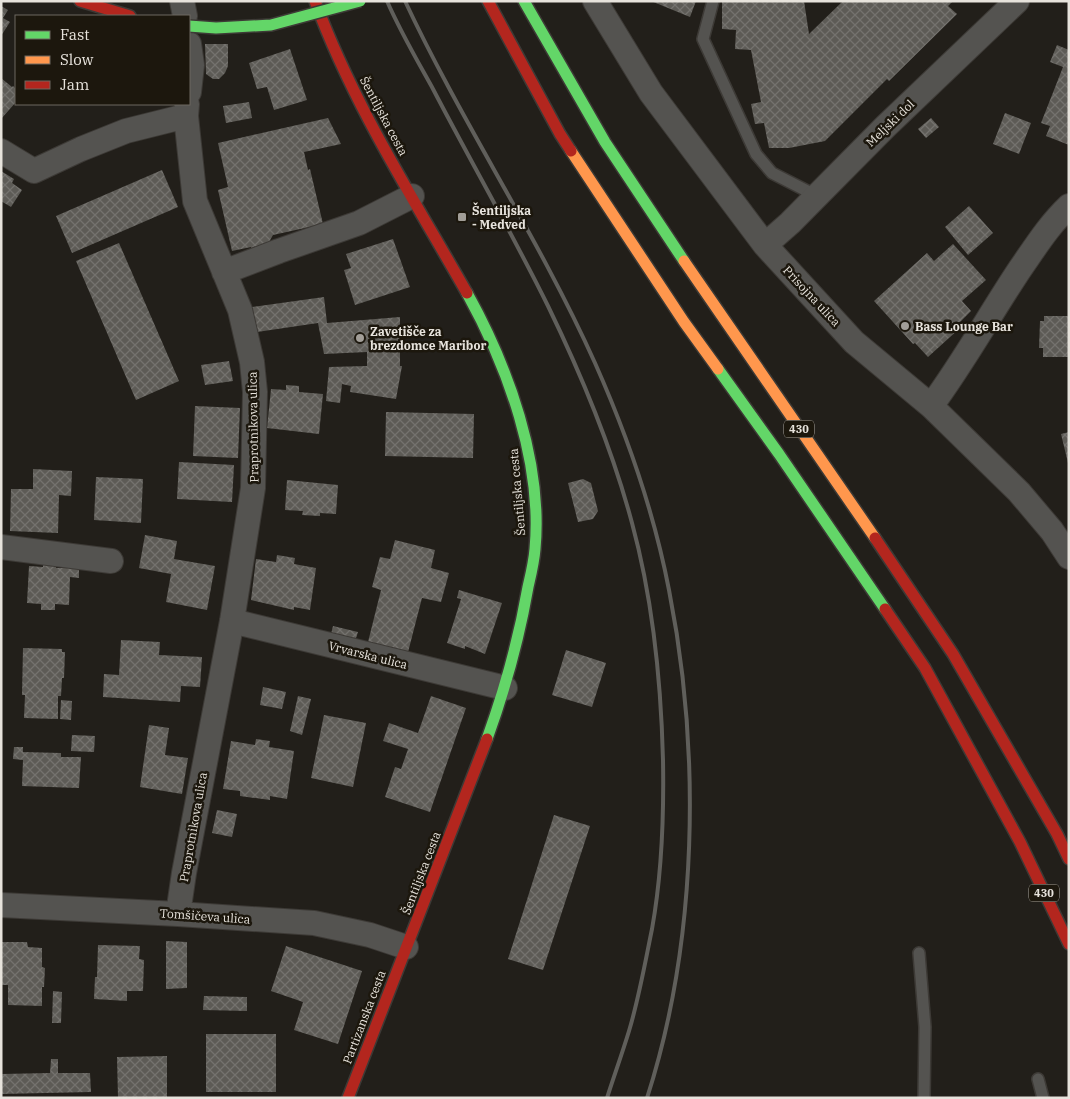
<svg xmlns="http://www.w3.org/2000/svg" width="1070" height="1099" viewBox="0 0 1070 1099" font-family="'IBM Plex Serif',serif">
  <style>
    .building { fill: url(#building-cross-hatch) }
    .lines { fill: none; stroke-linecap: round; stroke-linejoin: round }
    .lane-casing { stroke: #3d3a36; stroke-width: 14 }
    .street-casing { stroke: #3d3a36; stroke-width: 26 }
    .fast-casing { stroke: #3d3a36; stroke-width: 14 }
    .slow-casing { stroke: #3d3a36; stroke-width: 14 }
    .jam-casing { stroke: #3d3a36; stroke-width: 14 }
    .lane { stroke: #545350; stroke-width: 11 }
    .street { stroke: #545350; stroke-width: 24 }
    .fast { stroke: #63d668; stroke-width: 11 }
    .slow { stroke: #ff974d; stroke-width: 11 }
    .jam { stroke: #b3261e; stroke-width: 11 }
    .rail { stroke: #605f5b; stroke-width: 4 }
    .fast-bridge-casing { stroke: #3d3a36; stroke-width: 14; stroke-linecap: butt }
    .fast-bridge { stroke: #63d668; stroke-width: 11 }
    .poi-dot { fill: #a29e98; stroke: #1c170d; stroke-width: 2 }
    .labels { text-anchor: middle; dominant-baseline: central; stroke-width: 5; stroke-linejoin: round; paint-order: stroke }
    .shield { fill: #1c170d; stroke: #aaa69e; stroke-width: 1 }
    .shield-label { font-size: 11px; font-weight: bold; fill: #e7e3dc }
    .street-label { font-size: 12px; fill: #e7e3dc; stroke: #1c170d }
    .poi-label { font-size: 12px; font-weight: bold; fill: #e7e3dc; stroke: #1c170d; text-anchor: start }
  </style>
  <defs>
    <pattern id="building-cross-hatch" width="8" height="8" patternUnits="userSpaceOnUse" patternTransform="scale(1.25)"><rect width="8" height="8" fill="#5d5b56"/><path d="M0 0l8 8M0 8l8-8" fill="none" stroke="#74726e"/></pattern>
  </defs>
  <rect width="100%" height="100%" fill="#221f1a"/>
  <path class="building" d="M651,1H696L690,17Z
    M722,1H804L809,34L843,1H953L948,6L957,14L889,81L887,79L825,141L789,148H769L764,123L755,124L751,104L761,102L751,50L735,49L736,30L722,29Z
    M1,6L8,10L3,18L10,22L1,36Z
    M205,44H228V66L225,73L219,79H213L206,74Z
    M1057,45L1069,50V145L1046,136L1050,126L1041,123L1063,67L1050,62Z
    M290,49L307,100L274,110L267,87L257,89L249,63Z
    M1,78L12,87L13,86L16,89V102L1,119Z
    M249,102L252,118L226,123L223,106Z
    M1005,113L1031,123L1019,154L993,144Z
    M328,118L341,144L304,152L308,170L310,169L323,224L273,235L266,247L252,251L251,247L232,251L218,190L228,187L218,143Z
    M931,118L939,127L926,138L918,129Z
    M162,170L178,207L72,253L56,216Z
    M1,171L14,179L12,183L22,190L11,207L1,201Z
    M969,206L993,233L968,255L945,227Z
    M393,239L410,287L355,305L344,270L351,268L346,254Z
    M119,243L179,381L136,400L76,261Z
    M953,244L986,280L962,301L971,311L957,325L960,328L928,357L915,343L913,344L874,301L927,253L934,261Z
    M324,297L327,323L400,317V366H402L396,399L350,392L351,386L342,384L340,403L326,401L329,367L367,366V352L324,354L318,323L257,332L245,308Z
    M1044,316H1069V357H1043V348H1039L1040,321H1044Z
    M229,361L233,381L205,385L201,365Z
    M286,385L299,386V392L323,394L319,434L267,428L271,389L286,390Z
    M195,406L240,408L238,458L193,456Z
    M386,412L474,414L473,458L385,456Z
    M1069,432V463H1068L1061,434Z
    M179,462L234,465L232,502L177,499Z
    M33,469L72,471L71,496L59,495L58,533L10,531L11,489H33Z
    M96,477L143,479L141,523L94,520Z
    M583,479L591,483L598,511L593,519L578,522L568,483Z
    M287,480L338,485L336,514L320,513V516L302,515L303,511L285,510Z
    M145,535L177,541L174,559L215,566L207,610L166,602L171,574L139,568Z
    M395,540L435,550L431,568L449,573L441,602L422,598L406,660L366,650L381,590L372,587L380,557L390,559Z
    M277,555L295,558L294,564L316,568L310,610L294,607V610L251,600L256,559L276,562Z
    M43,561H57L56,568H79V578L70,577L69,605L55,604V610H41V604L27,603L29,566L43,567Z
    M459,590L502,603L485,654L465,646V649L447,643L461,599L457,598Z
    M333,626L358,632L354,644L330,638Z
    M121,640L160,642L159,655L202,657L200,687L181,686L180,702L103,697L104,674L119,675Z
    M23,648L62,649V652H65L64,678H62L61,696H58V719L24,718L25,695H22Z
    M566,650L606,663L592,707L552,695Z
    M263,687L286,692L282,709L260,705Z
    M298,696L311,699L302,735L290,731Z
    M431,696L466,708L430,812L385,797L395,767L401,769L408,749L383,741L389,723L418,733Z
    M61,700L72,701L71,720L60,719Z
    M324,715L366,723L353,787L311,778Z
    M149,725L169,728L165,755L188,758L182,794L140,787Z
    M72,735L95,736L94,752L71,751Z
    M256,739L270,741L269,747L294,751L287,799L270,796V800L240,796V791L223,789L231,741L255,745Z
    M14,747H23V752L61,753V757H81L79,788L22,786L23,760L13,759Z
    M217,810L237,814L232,837L212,833Z
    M554,815L590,826L543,970L508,959Z
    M166,941L187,942V988L166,989Z
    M1,942H27L28,947L42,948V967L45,968L44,987H42V1006L8,1005V985H1Z
    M98,945L140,946L139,959L144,960L143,991H127V1001L94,999L95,977H97Z
    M286,946L362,971L338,1044L294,1030L303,1002L271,991Z
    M53,991L62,992L61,1023H52Z
    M204,996L247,997V1011L203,1010Z
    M206,1034H276V1092H206Z
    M167,1056V1098H118L117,1057Z
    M51,1059H58V1073H90L91,1092L1,1094V1074L50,1073Z"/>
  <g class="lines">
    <g class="lane-casing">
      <path id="lane" d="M713,1L703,39L756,154L772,173L817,196
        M919,953L925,1027L924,1098
        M1038,1079L1043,1098"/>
    </g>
    <g class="street-casing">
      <path id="street" d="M182,1L185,16
        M595,1L651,93L765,245L854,342L931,406L1019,492L1052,531L1069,557
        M189,44L192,65L189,92
        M1,151L34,171L81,149L126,131L186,116
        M765,245L790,223L885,127L1017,1
        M224,272L279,251L359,223L412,196
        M931,406C963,363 990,314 1020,269C1036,246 1049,225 1069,206
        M1,547L111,561
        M232,621L505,688
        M1,905L178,914L314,923L370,935L406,947
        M178,914L184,873L232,621L253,488L255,392L252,362L240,310L195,201L186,116L187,104"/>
    </g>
    <g class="fast-casing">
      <path id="fast" d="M524,1L605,142L684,261
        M467,293C508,367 543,463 535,549C534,562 531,574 528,587C519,639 505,689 487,739
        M718,369L779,454L885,609"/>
    </g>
    <g class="slow-casing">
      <path id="slow" d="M571,151L684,322L718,369
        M684,261L875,538"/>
    </g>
    <g class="jam-casing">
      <path id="jam" d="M80,1L130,16
        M315,1C353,104 413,198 467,293
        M488,1L560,134L571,151
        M875,538L953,654L1057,834L1069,859
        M885,609L925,668L1020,842L1069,944
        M348,1098L487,739"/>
    </g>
    <use href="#lane" class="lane"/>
    <use href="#street" class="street"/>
    <use href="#fast" class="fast"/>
    <use href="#slow" class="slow"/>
    <use href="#jam" class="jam"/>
    <path class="rail" d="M387,1C400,31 417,60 433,89C471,162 512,233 548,306C582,376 612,448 632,523C653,600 661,680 663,760C664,816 662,874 652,929C645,963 639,998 629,1031C622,1054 614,1076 607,1098
      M405,1C463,125 539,238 595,363C627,435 654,512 669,590C701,752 698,940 647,1098"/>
    <g class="fast-bridge-casing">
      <path id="fast-bridge" d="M189,26L216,28L271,25L360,1"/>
    </g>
    <use href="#fast-bridge" class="fast-bridge"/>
  </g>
  <g class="poi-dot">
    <rect x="457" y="212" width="10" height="10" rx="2.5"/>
    <circle cx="905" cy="326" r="5"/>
    <circle cx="360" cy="338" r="5"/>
  </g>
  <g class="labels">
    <g class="shield">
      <rect x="784" y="420.5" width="30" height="17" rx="4"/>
      <rect x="1029" y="884.5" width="30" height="17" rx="4"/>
    </g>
    <g class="shield-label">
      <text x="799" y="429">430</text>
      <text x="1044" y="893">430</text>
    </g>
    <g class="street-label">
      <text transform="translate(384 116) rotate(62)">Šentiljska cesta</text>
      <text transform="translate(890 123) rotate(-44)">Meljski dol</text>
      <text transform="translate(812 296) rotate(47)">Prisojna ulica</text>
      <text transform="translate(253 427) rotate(-91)">Praprotnikova ulica</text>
      <text transform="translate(517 492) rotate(-95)">Šentiljska cesta</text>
      <text transform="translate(368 655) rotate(14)">Vrvarska ulica</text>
      <text transform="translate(193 827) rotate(-80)">Praprotnikova ulica</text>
      <text transform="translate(421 873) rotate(-69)">Šentiljska cesta</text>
      <text transform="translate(205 916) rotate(4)">Tomšičeva ulica</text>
      <text transform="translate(364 1017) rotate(-69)">Partizanska cesta</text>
    </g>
    <g class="poi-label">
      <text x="472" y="210">Šentiljska<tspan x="472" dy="14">- Medved</tspan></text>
      <text x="915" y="326">Bass Lounge Bar</text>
      <text x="370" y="331">Zavetišče za<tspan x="370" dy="14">brezdomce Maribor</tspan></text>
    </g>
  </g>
  <rect width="1070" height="1099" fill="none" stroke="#e7e3dc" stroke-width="5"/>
  <rect x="15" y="15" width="175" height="90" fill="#1c170d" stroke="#6d6960"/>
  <rect x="25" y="31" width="25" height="8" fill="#63d668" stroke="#6d6960"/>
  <text x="60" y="40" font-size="15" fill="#e7e3dc">Fast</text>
  <rect x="25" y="56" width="25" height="8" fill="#ff974d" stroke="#6d6960"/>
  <text x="60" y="65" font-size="15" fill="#e7e3dc">Slow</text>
  <rect x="25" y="81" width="25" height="8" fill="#b3261e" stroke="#6d6960"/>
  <text x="60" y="90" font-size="15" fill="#e7e3dc">Jam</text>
</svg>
